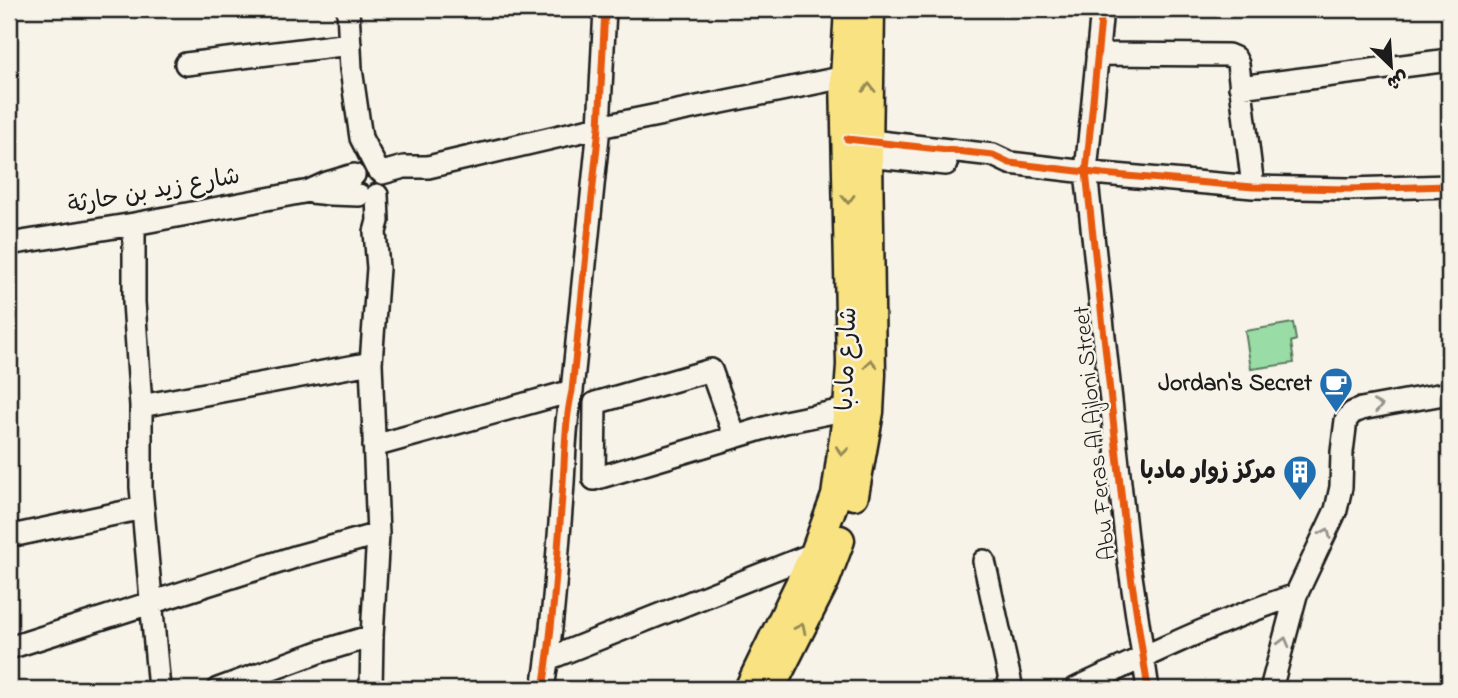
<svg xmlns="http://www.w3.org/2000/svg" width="1458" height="698" viewBox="0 0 1458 698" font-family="'Indie Flower','Playpen Sans Arabic',sans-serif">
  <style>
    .green { fill: #9adca6; stroke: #5b7c61; stroke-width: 2 }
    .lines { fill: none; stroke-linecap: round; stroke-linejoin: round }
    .minor-casing { stroke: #1c1c1c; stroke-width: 26 }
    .major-casing { stroke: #1c1c1c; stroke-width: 33 }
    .minor { stroke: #f7f3e8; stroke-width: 21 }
    .major { stroke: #f8e281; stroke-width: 28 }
    .cycleway-casing { stroke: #f7f3e8; stroke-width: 11 }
    .cycleway { stroke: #e8590c; stroke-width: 7 }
    .oneway { stroke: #958954 }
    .oneway2 { stroke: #94928c }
    .labels { text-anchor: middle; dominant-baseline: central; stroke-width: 5; stroke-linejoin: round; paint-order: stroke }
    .street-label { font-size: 24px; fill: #1c1c1c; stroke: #f7f3e8 }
    .poi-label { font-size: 24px; font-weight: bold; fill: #1c1c1c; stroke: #f7f3e8; text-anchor: end }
  </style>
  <rect width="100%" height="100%" fill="#f7f3e8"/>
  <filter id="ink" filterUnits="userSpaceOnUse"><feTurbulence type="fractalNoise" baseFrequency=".0143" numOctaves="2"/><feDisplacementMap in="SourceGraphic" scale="14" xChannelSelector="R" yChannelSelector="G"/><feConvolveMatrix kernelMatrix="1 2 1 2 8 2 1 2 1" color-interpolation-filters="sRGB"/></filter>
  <g filter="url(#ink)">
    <path class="green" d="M1293,323L1296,340L1291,342L1294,363L1251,369L1245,331Z"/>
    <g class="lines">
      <g class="minor-casing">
        <path id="minor" d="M348,9L351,69L361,138L377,169
          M1102,9L1086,172L1128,556L1148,689
          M1097,54L1228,55L1235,58L1238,64L1253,187
          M186,64L350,44
          M1240,87L1449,60
          M853,139L993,155L1010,163L1103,174L1253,187L1349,189L1449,186
          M856,155L946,164
          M382,173L404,167H428L599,127L845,77
          M311,192L330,194L359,195
          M134,224V302L141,406V487L159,689
          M9,244L134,224L309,191L327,183L354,175
          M141,406L371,363
          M735,437L711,370L595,403L594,479L785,422L848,409L860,411
          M374,446L572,391
          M9,534H21L143,508
          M984,561L1012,689
          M9,648L298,556L378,534
          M548,659L815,553
          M218,689L319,652L372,636
          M371,689L372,636L378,534L371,363L378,268L375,232L378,221L377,195
          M543,689C553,626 557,561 562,497C565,462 564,426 572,391L599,127L605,9
          M1075,689C1146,656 1222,619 1296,595
          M1271,689L1296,595L1336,510L1341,487L1342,452L1346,420L1352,413L1361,409L1449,393"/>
      </g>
      <g class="major-casing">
        <path id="major" d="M854,495L869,412L871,374L868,156L870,9
          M771,687L825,580L840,540
          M749,689L815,553L836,496L848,409L851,365L845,77L849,9"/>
      </g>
      <use href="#minor" class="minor"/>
      <use href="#major" class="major"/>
      <g class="cycleway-casing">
        <path id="cycleway" d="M1102,9L1086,172L1128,556L1148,689
          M847,139L993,155L1010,163L1103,174L1253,187L1349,189L1449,186
          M543,689C553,626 557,561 562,497C565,462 564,426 572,391L599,127L605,9"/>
      </g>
      <use href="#cycleway" class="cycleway"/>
    </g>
    <defs><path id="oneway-chevron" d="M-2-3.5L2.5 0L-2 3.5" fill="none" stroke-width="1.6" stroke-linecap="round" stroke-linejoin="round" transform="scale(1.75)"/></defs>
    <g class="oneway">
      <use href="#oneway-chevron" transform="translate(869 88) rotate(-90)"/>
      <use href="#oneway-chevron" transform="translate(848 199) rotate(89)"/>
      <use href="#oneway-chevron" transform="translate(871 364) rotate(-90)"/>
      <use href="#oneway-chevron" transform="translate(842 451) rotate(97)"/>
      <use href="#oneway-chevron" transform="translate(801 628) rotate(-64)"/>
    </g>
    <g class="oneway2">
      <use href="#oneway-chevron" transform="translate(1378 406) rotate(-11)"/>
      <use href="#oneway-chevron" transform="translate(1326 533) rotate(-66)"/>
      <use href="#oneway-chevron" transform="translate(1284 642) rotate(-75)"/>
    </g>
  </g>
  <defs>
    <g id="cafe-pin" transform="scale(1.75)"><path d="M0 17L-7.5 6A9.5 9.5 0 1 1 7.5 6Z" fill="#1f6fb2" stroke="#f7f3e8"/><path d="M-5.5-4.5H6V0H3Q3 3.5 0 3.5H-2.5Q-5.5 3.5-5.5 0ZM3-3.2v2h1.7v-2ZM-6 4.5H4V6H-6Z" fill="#fff"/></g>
    <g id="building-pin" transform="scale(1.75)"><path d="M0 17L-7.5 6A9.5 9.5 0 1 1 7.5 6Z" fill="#1f6fb2" stroke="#f7f3e8"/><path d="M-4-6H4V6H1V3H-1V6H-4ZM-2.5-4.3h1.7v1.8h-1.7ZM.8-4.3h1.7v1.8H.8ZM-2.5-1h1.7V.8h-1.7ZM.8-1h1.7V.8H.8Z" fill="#fff"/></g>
  </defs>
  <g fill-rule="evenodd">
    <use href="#cafe-pin" x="1336" y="384"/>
    <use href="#building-pin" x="1300" y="472"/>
  </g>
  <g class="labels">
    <g class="street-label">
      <text transform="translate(154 192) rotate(-10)">شارع زيد بن حارثة</text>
      <text transform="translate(848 359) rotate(-88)">شارع مادبا</text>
      <text transform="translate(1096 433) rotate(-96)">Abu Feras Al Ajloni Street</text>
    </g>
    <g class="poi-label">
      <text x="1312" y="384">Jordan's Secret</text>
      <text x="1276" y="472">مركز زوار مادبا</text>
    </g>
  </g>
  <rect width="1458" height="698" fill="none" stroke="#f7f3e8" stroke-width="35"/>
  <rect x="18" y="18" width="1423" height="663" fill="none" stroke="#1c1c1c" stroke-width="2.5" filter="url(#ink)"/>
  <g transform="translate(1391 66) rotate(155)" stroke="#f7f3e8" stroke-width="5" paint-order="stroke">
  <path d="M0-5L12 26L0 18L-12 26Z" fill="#1c1c1c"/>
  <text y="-10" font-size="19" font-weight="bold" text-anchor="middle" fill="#1c1c1c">ش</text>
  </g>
</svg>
